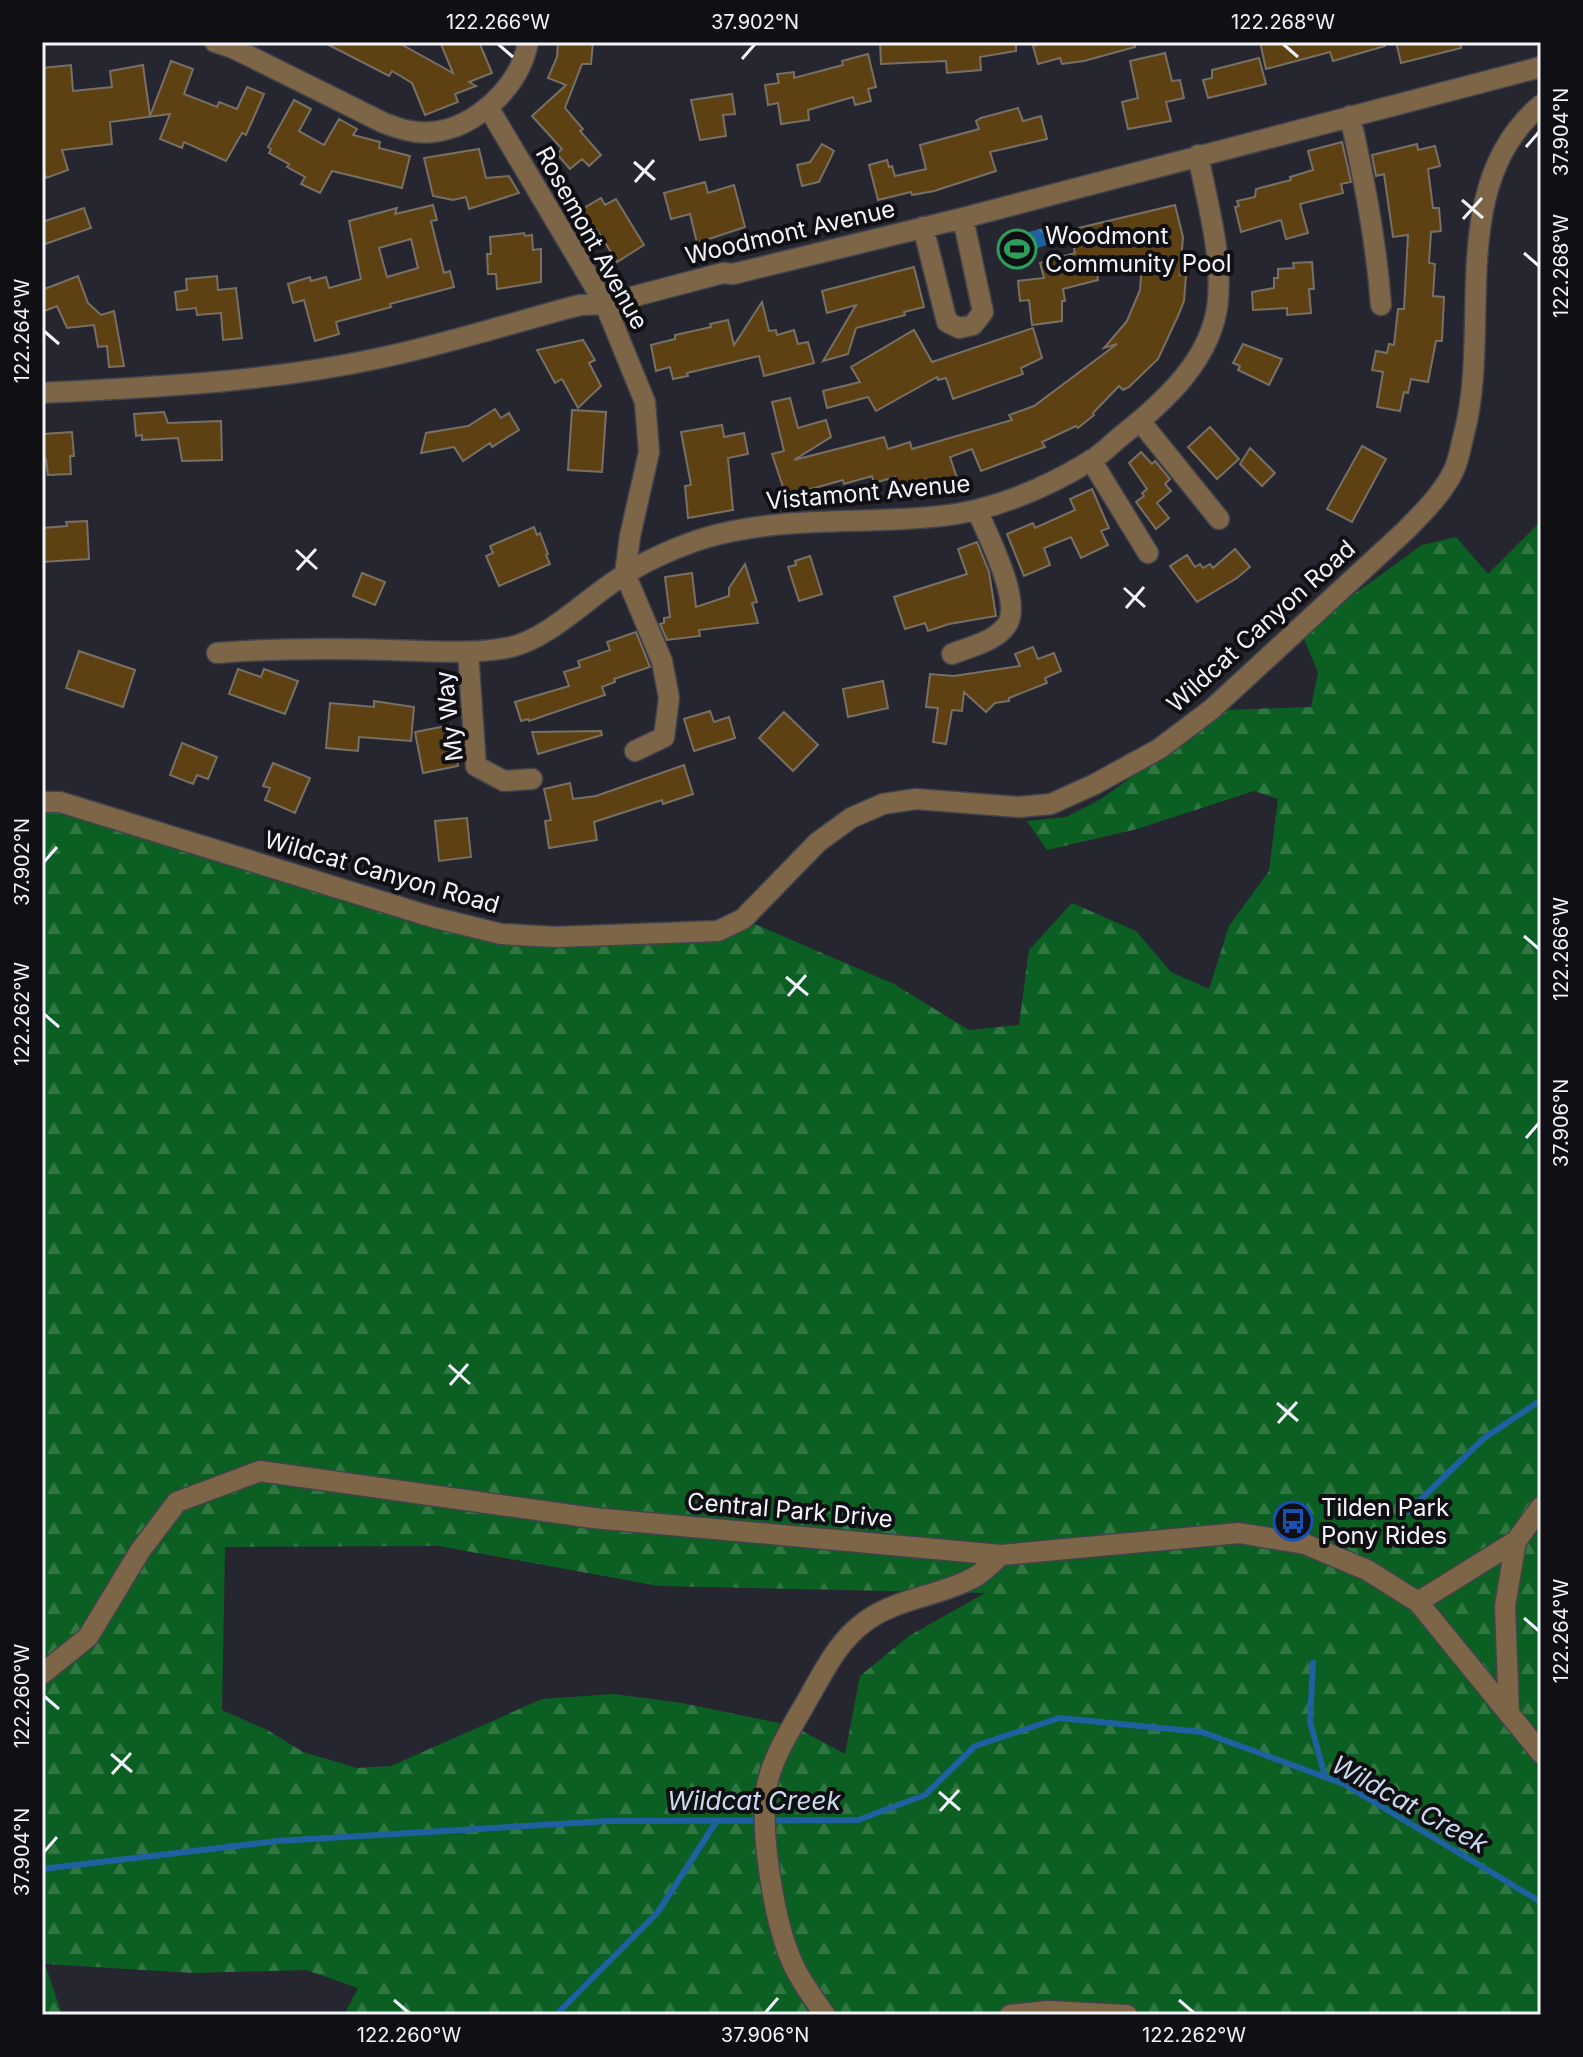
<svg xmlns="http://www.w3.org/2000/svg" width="1583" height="2057" viewBox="0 0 1583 2057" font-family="Inter,sans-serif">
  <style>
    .forest { fill: url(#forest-firs); fill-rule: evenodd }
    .water { fill: url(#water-waves) }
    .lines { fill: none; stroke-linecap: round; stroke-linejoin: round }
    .stream { stroke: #1f61a0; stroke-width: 6 }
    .building { fill: #5e4113; stroke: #787065; stroke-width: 2; fill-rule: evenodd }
    .minor-casing { stroke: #43434d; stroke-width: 23 }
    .minor { stroke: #7d6647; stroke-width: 20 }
    .ticks { fill: none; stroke: #f3f3fa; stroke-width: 3 }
    .labels { text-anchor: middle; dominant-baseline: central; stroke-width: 8; stroke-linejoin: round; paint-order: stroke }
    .street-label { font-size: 24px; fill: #f3f3fa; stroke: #101014 }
    .poi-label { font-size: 24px; fill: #f3f3fa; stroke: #101014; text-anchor: start }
    .water-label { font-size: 26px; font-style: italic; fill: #cbdbed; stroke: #101014 }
    .neatline { fill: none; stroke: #f3f3fa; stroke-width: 3 }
    .ticks-label { font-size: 20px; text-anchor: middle; fill: #f3f3fa }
  </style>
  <defs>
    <pattern id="forest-firs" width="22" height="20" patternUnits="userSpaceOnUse" patternTransform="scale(2)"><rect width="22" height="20" fill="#0c5f22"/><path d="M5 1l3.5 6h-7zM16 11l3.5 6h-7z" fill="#307643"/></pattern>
    <pattern id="water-waves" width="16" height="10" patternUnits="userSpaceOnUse" patternTransform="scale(2)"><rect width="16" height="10" fill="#1f61a0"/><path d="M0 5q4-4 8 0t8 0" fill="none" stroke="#4078ae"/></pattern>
  </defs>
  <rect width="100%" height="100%" fill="#262631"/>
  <path class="forest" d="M1541,521V2015H344L358,1988L306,1970L193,1973L45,1964L62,2015H42V802L432,917L556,937L743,919L894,984L969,1030L1019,1025L1029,950L1072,903L1136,931L1171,972L1209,989L1229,926L1269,871L1278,799L1254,791L1137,829L1047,850L1027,821L1066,817L1101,799L1225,710L1311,707L1318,673L1303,636L1324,616L1422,545L1456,537L1488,574ZM439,1546L659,1586L985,1593L909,1636L860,1676L845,1754L793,1726L682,1703L614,1694L542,1699L391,1766L357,1768L303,1752L269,1731L222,1710L225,1547Z"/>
  <path class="water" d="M1044,228L1048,245L1018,253L1020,262L1007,266L1000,239Z"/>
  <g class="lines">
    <path class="stream" d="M1408,1512L1483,1439L1541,1400
      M1313,1663L1310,1722L1325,1776
      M42,1869L278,1841L608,1821L858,1820L925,1795L975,1746L1059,1718L1202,1732L1344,1784L1541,1902
      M556,2015L658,1912L716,1822"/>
  </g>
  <path class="building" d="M323,42H397L453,73L440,42H479L492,73L469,82L476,86L455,94L458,102L425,115L412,83L392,71L389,76Z
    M558,42H593L591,64H582L565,108L583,129L580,131L601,155L589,166L582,159L570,169L557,154L562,149L532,116L566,85L548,78L557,57Z
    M880,42H1016V51L980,57L981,70L947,73L946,61L881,64Z
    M1047,42H1135V47L1084,61L1062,64L1060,58L1038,64L1033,46Z
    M1260,42H1385V46L1333,61L1330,52L1266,69Z
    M1396,42H1461V48L1401,63Z
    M1165,53L1172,81L1180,80L1184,98L1166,102L1171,121L1128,129L1122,102L1138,98L1130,61Z
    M868,54L876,87L868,89L871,101L855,105L853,97L808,110L809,120L781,124L778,103L768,105L765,85L779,83L777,74L794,72V78L843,65L842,61Z
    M1259,58L1266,84L1208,98L1203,80L1212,78V70Z
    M171,61L193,69L184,94L217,107L219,102L237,109L247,87L264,94L246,135L242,133L226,161L184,142L182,148L160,139L170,114L110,122L112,144L62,150L68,170L46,178L42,166V68L71,65L73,91L112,87L110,71L143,65L150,116Z
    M732,94L735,114L723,115L726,136L700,140L691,100Z
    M294,100L311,109L299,131L324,145L339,119L357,129L353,135L380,142L379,148L410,156L402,188L332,171L320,193L301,184L305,177L287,167L289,164L269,153L271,149L268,147Z
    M1018,108L1023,121L1041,116L1047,139L990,152L996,171L934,191L912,195L911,192L878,200L869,165L887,160L889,167L892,166L895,176L926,169L920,145L979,129L976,121L981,118Z
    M1342,142L1351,182L1341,184L1343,193L1300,204L1308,233L1286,239L1281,220L1241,232L1235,207L1239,206L1237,201L1255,197L1256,189L1291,180L1290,177L1313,170L1308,151Z
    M822,144L834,151L819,182L802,186L797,165L810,162Z
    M1417,144L1418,150L1435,146L1440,166L1428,169L1433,208H1439L1441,231L1431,232L1429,263L1435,264L1433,296L1444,297L1442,341H1436L1428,382L1411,379L1408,393L1404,392L1400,411L1377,407L1383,372L1372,370L1376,351L1387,353L1389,344L1394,345L1398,309H1404L1408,235L1393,237L1384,174L1376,176L1372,155Z
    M479,149L486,178L509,176L519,193L469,209L466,197L453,200L433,196L424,158Z
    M705,182L708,193L734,185L745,227L697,243L690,214L671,219L664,193Z
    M601,198L605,205L616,199L644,245L617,262L596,228L591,231L579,211Z
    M433,205L437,220L431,221L444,273L450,271L454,287L390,304L391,307L336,322L339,334L315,341L304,300L293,303L288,284L310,277L311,281L326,277L329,288L361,279L349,221L397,208L395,214ZM411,239L418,268L387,277L379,248Z
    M1175,205L1183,237L1180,275H1186L1184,301L1178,316L1158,359L1129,387L1123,390L1119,386L1093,413L1094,415L1078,428L1076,426L1042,442L1045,447L981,471L972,449L950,457L957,478L929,485L928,479L898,487L895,477L874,483L872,476L844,484L843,480L786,496L772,454L784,451L772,402L790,398L798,428L826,420L831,437L794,460L884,437L888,449L910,442L912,449L1012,420L1009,415L1034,406L1117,344L1104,348L1127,321L1140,290L1142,263L1097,274L1098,280L1063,289L1065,301H1062V321L1032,325L1029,300L1020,301L1018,281L1044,278L1040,263L1075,253L1070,230Z
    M84,208L91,228L42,245V222Z
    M524,233L525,236L532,235L533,250L541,249V282L497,289L496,274H488L487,254H491L490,237Z
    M1312,262L1314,289H1309L1311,313L1287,315V308L1253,310L1252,292L1274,288V278H1278V269L1294,268L1293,263Z
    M914,267L924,307L904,312L905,315L856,328L848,354L823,361L856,305L827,313L822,291Z
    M78,276L88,303L101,315L114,311L124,366L109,367L107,346L98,347L94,325L67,328L57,306L42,312V290Z
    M217,276L218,290L236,288L242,338L223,340L221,313L197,315L196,308L177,310L175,292L187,290L186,279Z
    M762,302L769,331L776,330L777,335L794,330L798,344L808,342L814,363L764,376L759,356L687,373L688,376L673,379L670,367L656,371L651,345L675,339V335L711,327L710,324L728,320L734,345Z
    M1033,328L1042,358L1021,368L1023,374L953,399L946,378L938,380L937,377L876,411L868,397L827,408L823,391L860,382L851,367L914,330L932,362Z
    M583,340L595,360L589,363L601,386L578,408L562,379L555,383L537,350Z
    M1243,344L1282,359L1269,385L1238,370L1240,366L1233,363Z
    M495,409L501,418L509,413L519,430L492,447L490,443L463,461L454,447L421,453L426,433L468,426Z
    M572,410L606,412L602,472L568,470Z
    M164,412L168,423L221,421L222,460L182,461L178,438L142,440V435L136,436L134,414Z
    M722,425L724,437L744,433L748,454L728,458L733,510L688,518L685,486L691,485L681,432Z
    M1210,427L1239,459L1217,479L1188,447Z
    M72,432L74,456H70L71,474L48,475L46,459L42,455L43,434Z
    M1362,446L1386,459L1352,522L1327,509Z
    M1250,448L1275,473L1262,486L1240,464Z
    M1141,452L1152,464L1155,461L1170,479L1165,484L1171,491L1157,503L1169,518L1156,529L1136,502L1144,496L1142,493L1147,489L1129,463Z
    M1092,489L1109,528L1101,531L1108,545L1081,558L1071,537L1044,548L1050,565L1024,576L1007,534L1033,523L1035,528L1075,510L1070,499Z
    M87,521L89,559L42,562V528L67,526L66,522Z
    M534,527L537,535L540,533L548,554L546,555L550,564L499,586L486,556L493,553L490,546Z
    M977,542L989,572L996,616L949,624L928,631L925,623L905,629L894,597L967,574L958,549Z
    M1235,549L1250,567L1237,578L1197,602L1170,566L1187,555L1195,567L1200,564L1203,568L1210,564L1213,568Z
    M810,556L822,594L799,601L788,567L796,565L795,561Z
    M745,564L757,602L752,603L758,623L699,630L700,636L667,640L660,624L664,623V618L670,617L665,577L692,573L696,607L729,596V588Z
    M362,573L385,582L375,605L353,596Z
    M636,632L650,667L614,679L615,682L602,687L605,695L529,721L528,719L521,721L515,702L569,686L564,672L580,667L578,661L610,650L607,642Z
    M1033,647L1038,659L1054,653L1061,671L1045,678L1047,683L1009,698V701L995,703L986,712L964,692L962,711L952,710L946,744L933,742L938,708L926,707L930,674L954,676L1020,666L1015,654Z
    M79,651L135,670L123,707L66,688Z
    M238,669L261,677L264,669L298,681L285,714L229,694Z
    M883,681L888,708L848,717L843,689Z
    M374,701L414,707L411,741L359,737L358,751L326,748L330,703L374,707Z
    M710,711L714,722L729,717L735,738L694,751L684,719Z
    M784,712L818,745L793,771L759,738Z
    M451,725L458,766L423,773L415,732Z
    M601,731L602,735L538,754L532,732Z
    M182,743L217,757L208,779L197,775L193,784L170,775Z
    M273,763L310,778L295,813L265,800L270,788L263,786Z
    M684,765L693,794L663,804L662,800L594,822L597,840L549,848L545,821L551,820L544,789L570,783L573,799L596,796Z
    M467,818L471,857L439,861L435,821Z"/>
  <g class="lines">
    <g class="minor-casing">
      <path id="minor" d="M215,42L233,48L384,123C400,129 415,134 433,132C477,127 521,85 528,42
        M488,107L605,304L645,402L649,452L630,536L625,574L662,661L669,698L664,737L635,751
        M1350,116C1364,179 1376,240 1381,305
        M923,227L947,322L959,328L973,325L983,312L963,218
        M42,393C155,387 269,382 380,358C448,344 514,322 580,305L605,304L723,273L733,274L963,218L1541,67
        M1140,421L1219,519
        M1091,460L1148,553
        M468,652L476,766L504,781L532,779
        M217,653C276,648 329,648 389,650C429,651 471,655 511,647C550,638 589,596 624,575C647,560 679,546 705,538C784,515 861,525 941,516C992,511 1046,488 1090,461C1101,455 1110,445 1120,437C1163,403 1213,359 1218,300C1222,252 1207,202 1198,155
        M952,654C969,647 994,642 1006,626C1024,604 987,534 977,510
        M42,802H60L432,917L501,934L556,937L718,931L743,919L818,842L851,818L883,804L916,799L1019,807L1051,804L1095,784L1159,749L1212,709L1405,531C1423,513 1443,493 1454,470C1459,459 1461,445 1464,434C1492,329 1445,185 1541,105
        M1418,1602L1516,1541L1541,1507
        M42,1674L88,1637L140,1551L177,1502L260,1471L593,1518L1001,1555L1239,1533L1305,1544L1367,1570L1418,1602L1541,1753
        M1509,1712L1505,1606L1516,1541
        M825,2015C814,1999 801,1982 793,1964C774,1923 759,1829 767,1785C773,1755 794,1724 809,1697C825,1669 839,1640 866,1621C898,1598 939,1596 973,1578C983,1573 992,1563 1001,1555
        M1010,2015L1048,2011L1127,2015"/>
    </g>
    <use href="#minor" class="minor"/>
  </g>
  <path class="ticks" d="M498,44L513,57M1283,44L1298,57M742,59L755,44M1526,147L1539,132M634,162L655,180M635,182L654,160M1462,200L1483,218M1463,219L1482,198M1524,253L1539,266M44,331L59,344M296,550L317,569M297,570L316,549M1124,588L1145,607M1126,608L1144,587M44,862L57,847M1524,936L1539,949M786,977L808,995M788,996L806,975M44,1014L59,1027M1526,1138L1539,1123M449,1365L470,1384M450,1385L468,1364M1277,1403L1298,1421M1278,1423L1297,1402M1524,1618L1539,1631M44,1696L59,1709M111,1754L132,1772M112,1774L131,1753M939,1792L960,1810M940,1811L959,1790M44,1852L57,1837M394,2000L409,2013M1179,2000L1194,2013M765,2013L778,1998"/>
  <defs>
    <g id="stadium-ring" transform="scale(2)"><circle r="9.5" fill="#101014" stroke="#2e9e5b" stroke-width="1.5"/><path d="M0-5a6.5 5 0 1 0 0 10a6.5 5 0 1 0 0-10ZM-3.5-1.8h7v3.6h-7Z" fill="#2e9e5b"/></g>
    <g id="bus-ring" transform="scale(2)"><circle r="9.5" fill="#101014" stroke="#1a4fb4" stroke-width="1.5"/><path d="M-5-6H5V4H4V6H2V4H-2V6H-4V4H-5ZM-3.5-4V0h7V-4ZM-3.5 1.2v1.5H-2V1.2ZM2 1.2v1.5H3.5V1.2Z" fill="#1a4fb4"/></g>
  </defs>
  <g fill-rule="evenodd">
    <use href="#stadium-ring" x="1017" y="249"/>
    <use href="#bus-ring" x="1293" y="1521"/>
  </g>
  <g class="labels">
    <g class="street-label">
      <text transform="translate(790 232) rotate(-13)">Woodmont Avenue</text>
      <text transform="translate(592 238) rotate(61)">Rosemont Avenue</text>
      <text transform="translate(868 492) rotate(-5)">Vistamont Avenue</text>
      <text transform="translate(1261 626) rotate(-42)">Wildcat Canyon Road</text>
      <text transform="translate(449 716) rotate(-97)">My Way</text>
      <text transform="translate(382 872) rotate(16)">Wildcat Canyon Road</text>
      <text transform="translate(790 1510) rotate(5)">Central Park Drive</text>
    </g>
    <g class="poi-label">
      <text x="1045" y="235">Woodmont<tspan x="1045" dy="28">Community Pool</tspan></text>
      <text x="1321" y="1507">Tilden Park<tspan x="1321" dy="28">Pony Rides</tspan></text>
    </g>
    <g class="water-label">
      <text x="754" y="1800">Wildcat Creek</text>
      <text transform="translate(1410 1804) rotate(29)">Wildcat Creek</text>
    </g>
  </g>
  <rect width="1583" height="2057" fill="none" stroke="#101014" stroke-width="88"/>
  <rect x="44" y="44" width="1495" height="1969" class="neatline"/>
  <g class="ticks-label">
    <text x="498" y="29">122.266°W</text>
    <text x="755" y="29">37.902°N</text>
    <text x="1283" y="29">122.268°W</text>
    <text transform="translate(1561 132) rotate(-90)" y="7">37.904°N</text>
    <text transform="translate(1561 266) rotate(-90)" y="7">122.268°W</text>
    <text transform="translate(22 331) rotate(-90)" y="7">122.264°W</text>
    <text transform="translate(22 862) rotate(-90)" y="7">37.902°N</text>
    <text transform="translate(1561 949) rotate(-90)" y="7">122.266°W</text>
    <text transform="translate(22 1014) rotate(-90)" y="7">122.262°W</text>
    <text transform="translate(1561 1123) rotate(-90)" y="7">37.906°N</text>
    <text transform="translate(1561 1631) rotate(-90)" y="7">122.264°W</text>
    <text transform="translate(22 1696) rotate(-90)" y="7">122.260°W</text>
    <text transform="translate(22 1852) rotate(-90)" y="7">37.904°N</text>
    <text x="409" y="2042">122.260°W</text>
    <text x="765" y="2042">37.906°N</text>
    <text x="1194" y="2042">122.262°W</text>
  </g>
</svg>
